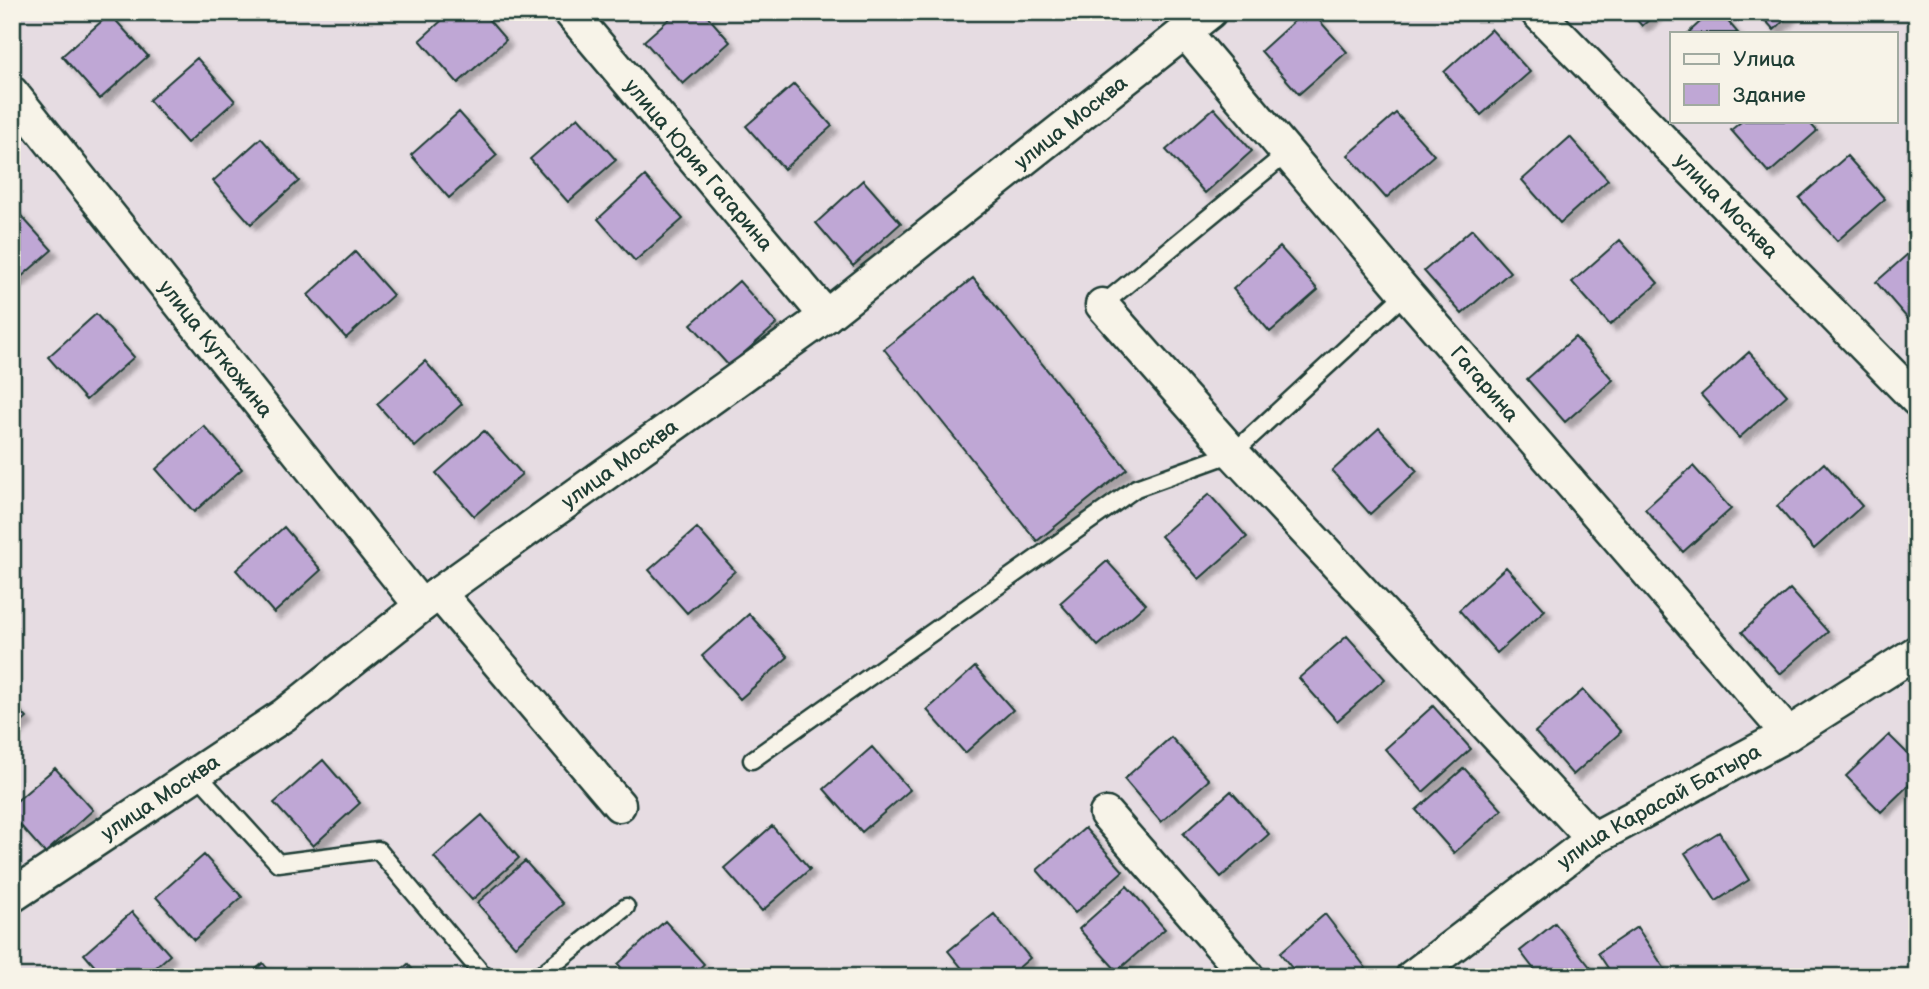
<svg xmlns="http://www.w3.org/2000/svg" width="1929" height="989" viewBox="0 0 1929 989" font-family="'Balsamiq Sans',sans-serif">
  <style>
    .building { fill: #bfa7d5; stroke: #1f3d34; stroke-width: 2; filter: url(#shadow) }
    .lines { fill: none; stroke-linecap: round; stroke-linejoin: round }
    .lane-casing { stroke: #1f3d34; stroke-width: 21 }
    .street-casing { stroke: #1f3d34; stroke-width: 37 }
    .lane { stroke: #f7f3e8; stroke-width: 16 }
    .street { stroke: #f7f3e8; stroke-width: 32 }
    .labels { text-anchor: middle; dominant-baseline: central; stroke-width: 5; stroke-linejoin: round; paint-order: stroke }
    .street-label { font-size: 21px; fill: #1f3d34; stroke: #f7f3e8 }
  </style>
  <defs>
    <filter id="shadow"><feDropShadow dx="6" dy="6" stdDeviation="2" flood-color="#0004"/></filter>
  </defs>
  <rect width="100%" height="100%" fill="#e6dce2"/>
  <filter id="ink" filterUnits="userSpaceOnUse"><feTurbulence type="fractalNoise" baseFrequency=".0143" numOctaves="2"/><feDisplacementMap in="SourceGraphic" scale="14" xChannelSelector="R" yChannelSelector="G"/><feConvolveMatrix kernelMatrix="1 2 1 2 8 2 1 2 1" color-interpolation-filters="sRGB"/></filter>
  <g filter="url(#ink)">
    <path class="building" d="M451,12H482L506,40L458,83L420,40Z
      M677,12H704L730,42L683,84L644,41Z
      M1304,12H1312L1347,52L1299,94L1261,51Z
      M1630,12H1658L1642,26Z
      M1711,12H1720L1738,33H1688Z
      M1758,12H1793L1774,30Z
      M110,14L148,56L100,99L62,56Z
      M1491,29L1530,72L1481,115L1444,72Z
      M197,58L235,101L187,143L149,100Z
      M794,84L832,126L784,169L746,126Z
      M1214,108L1252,151L1205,193L1166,150Z
      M459,112L497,155L449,198L411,155Z
      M1396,113L1434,155L1386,198L1348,155Z
      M578,117L616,160L568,202L530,159Z
      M1742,121H1808L1817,131L1769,173L1731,130Z
      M1570,137L1608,180L1560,223L1522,180Z
      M261,138L299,181L251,224L213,181Z
      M1847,156L1885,199L1837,241L1799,198Z
      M645,176L683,219L635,261L598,219Z
      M863,180L901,223L853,266L816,223Z
      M14,208L52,250L12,285V209Z
      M1472,229L1510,272L1462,314L1424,271Z
      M1620,240L1658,283L1610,325L1572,282Z
      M1917,246V323L1914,326L1876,282Z
      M1280,247L1318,290L1270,332L1233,289Z
      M355,252L393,295L346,338L308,295Z
      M973,278L1127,469L1037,541L884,349Z
      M739,281L777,324L729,366L691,324Z
      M96,314L134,357L86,400L48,357Z
      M1575,337L1613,380L1565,422L1527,379Z
      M1749,352L1787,395L1739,438L1701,395Z
      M425,361L462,404L415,447L377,404Z
      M204,426L242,469L194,512L156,469Z
      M1379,428L1417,471L1370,514L1332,471Z
      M484,431L522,474L474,516L436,473Z
      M1824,463L1862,506L1814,549L1777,506Z
      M1693,466L1731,509L1683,552L1645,509Z
      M1209,494L1247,537L1199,579L1161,536Z
      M284,527L321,570L274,613L236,570Z
      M697,528L735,571L687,613L649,570Z
      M1107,561L1146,604L1098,646L1060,603Z
      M1506,567L1545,610L1497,653L1459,610Z
      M1790,589L1828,632L1780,674L1742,632Z
      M749,614L788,657L740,699L702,656Z
      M1347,636L1385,679L1337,721L1299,678Z
      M975,667L1013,710L965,753L927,710Z
      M1583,690L1621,732L1573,775L1535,732Z
      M12,702L27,718L12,731Z
      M1433,706L1471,749L1423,792L1385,749Z
      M1889,735L1917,763V777L1881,812L1846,776Z
      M1171,737L1209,780L1161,822L1124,779Z
      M872,747L910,790L862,832L824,789Z
      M323,760L360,803L313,846L274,803Z
      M55,768L93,810L45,853L12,816V805Z
      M1464,768L1502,810L1454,853L1416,810Z
      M1231,791L1269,834L1221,877L1183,834Z
      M482,815L519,858L472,900L434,857Z
      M772,826L810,869L762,911L724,868Z
      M1085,828L1123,871L1075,913L1037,870Z
      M1719,832L1749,880L1716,901L1685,853Z
      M204,855L242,897L194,940L156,897Z
      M525,861L563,904L515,946L477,903Z
      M1127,886L1165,929L1117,971L1079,929Z
      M132,912L170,955L145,977H104L84,954Z
      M994,914L1030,958L1008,977H969L948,951Z
      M1325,914L1366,968L1356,977H1299L1280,953Z
      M665,921L704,964L690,977H629L618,964Z
      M1555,923L1598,977H1540L1520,951Z
      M1637,927L1670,977H1614L1598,953Z
      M263,963L274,977H247Z
      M408,964L419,977H393Z"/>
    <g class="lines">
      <g class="lane-casing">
        <path id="lane" d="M1102,305L1287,153
          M752,760L1136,488L1233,453L1406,293
          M197,774L278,863L378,850L485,977
          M538,977L626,907"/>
      </g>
      <g class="street-casing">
        <g id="street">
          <path id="s1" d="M570,12L826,316"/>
          <path id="s2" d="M1537,12L1917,400"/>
          <path id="s3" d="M1185,32L1406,293L1788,734"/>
          <path id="s4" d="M12,93L421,606"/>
          <path d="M1102,305L1233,453L1593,839"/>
          <path d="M439,593L619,805"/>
          <path d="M1106,814L1248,977"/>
          <path id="s5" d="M12,896L284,715L421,606L826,316L1210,12"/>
          <path id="s6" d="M1412,977L1593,839L1788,734L1917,652"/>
        </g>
      </g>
      <use href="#lane" class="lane"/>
      <use href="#street" class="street"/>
    </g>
  </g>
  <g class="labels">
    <g class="street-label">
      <text stroke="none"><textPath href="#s5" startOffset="1312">улица Москва</textPath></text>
      <text stroke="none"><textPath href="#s1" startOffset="200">улица Юрия Гагарина</textPath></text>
      <text stroke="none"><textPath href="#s2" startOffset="271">улица Москва</textPath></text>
      <text stroke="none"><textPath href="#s4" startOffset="327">улица Куткожина</textPath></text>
      <text stroke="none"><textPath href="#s3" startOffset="462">Гагарина</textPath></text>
      <text stroke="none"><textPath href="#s5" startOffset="746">улица Москва</textPath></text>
      <text stroke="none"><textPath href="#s5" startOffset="178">улица Москва</textPath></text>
      <text stroke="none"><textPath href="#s6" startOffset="301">улица Карасай Батыра</textPath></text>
    </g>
  </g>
  <rect width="1929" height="989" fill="none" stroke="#f7f3e8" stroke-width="42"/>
  <rect x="21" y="21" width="1887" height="947" fill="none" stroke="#1f3d34" stroke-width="2.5" filter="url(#ink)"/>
  <rect x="1670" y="32" width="228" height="91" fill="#f7f3e8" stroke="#a1aaa0" stroke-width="2"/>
  <rect x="1684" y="54" width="35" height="10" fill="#f7f3e8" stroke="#a1aaa0" stroke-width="2"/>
  <text x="1733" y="66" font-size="21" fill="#1f3d34">Улица</text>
  <rect x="1684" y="84" width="35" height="21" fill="#bfa7d5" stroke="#a1aaa0" stroke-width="2"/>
  <text x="1733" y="102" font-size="21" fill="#1f3d34">Здание</text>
</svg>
